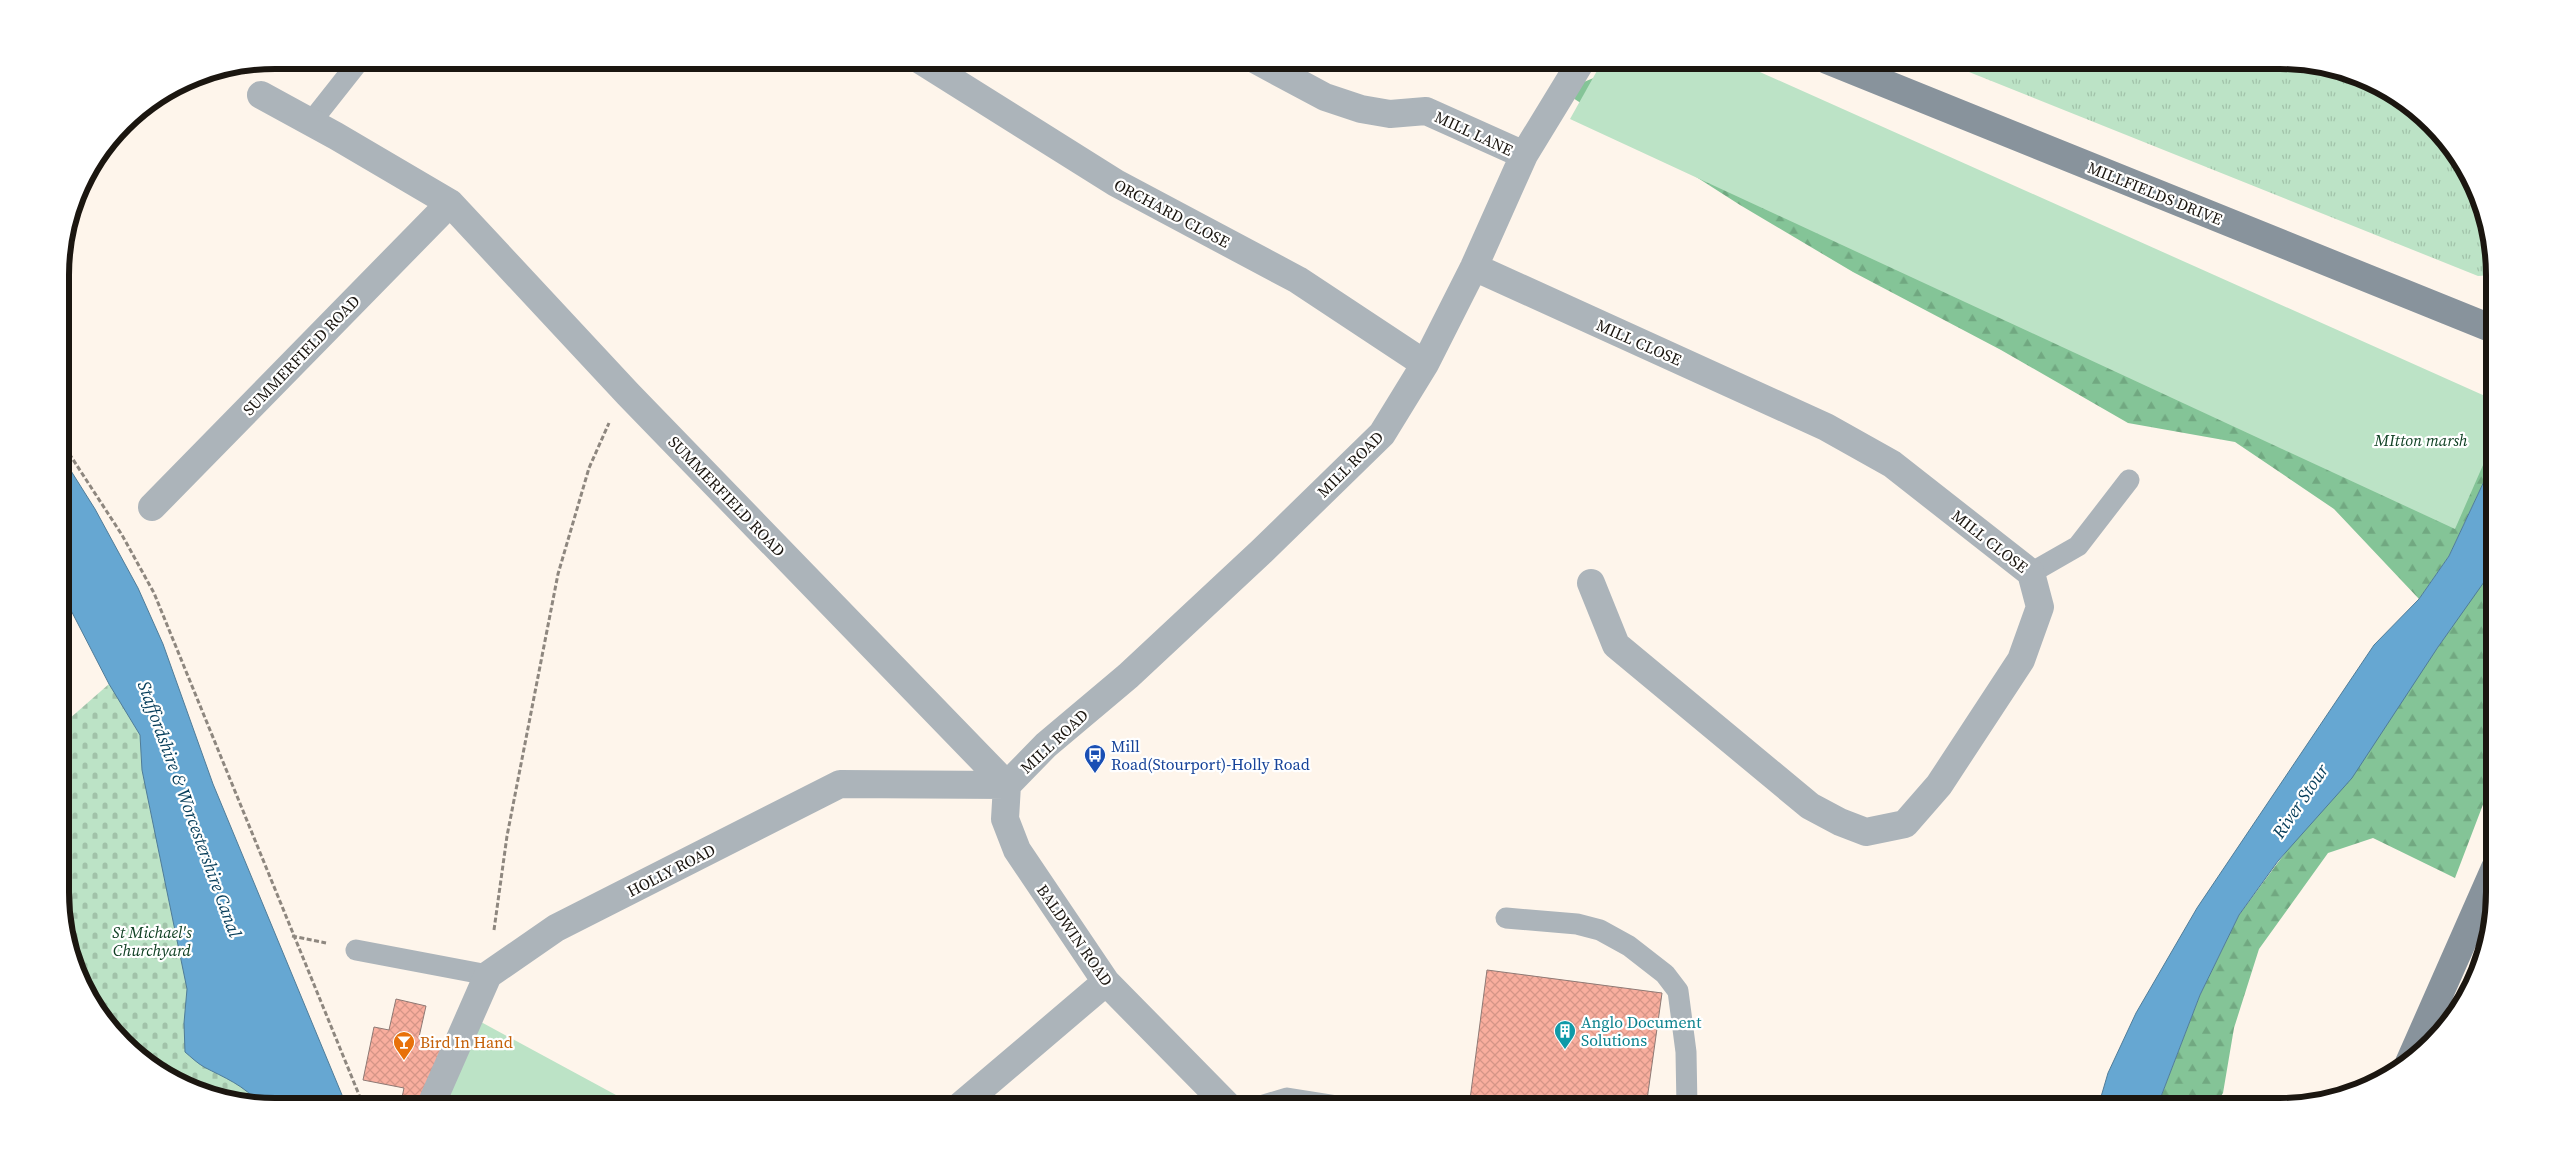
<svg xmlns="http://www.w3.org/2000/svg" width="2555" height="1167" viewBox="0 0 2555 1167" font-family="'Source Serif 4',serif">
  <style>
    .grass { fill: url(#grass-tufts) }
    .forest { fill: url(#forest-firs) }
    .cemetery { fill: url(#cemetery-stones) }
    .green { fill: #bce3c6 }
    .water { fill: #66a7d2; stroke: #507c98 }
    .building { fill: url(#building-cross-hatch); stroke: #8e7974 }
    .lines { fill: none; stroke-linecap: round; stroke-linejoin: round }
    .path { stroke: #8e877f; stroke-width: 3; stroke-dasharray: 5 2.5; stroke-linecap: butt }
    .lane { stroke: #acb4ba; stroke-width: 21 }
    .street { stroke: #acb4ba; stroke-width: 28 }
    .secondary { stroke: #88939c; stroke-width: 28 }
    .labels { text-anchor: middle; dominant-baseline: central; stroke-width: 4.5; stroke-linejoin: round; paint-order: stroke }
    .street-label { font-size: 16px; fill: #1b1610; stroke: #fff }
    .park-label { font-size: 16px; font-style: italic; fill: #0f4023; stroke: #fff }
    .transit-label { font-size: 16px; fill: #164399; stroke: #fff; text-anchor: start }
    .culture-label { font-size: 16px; fill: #0d838f; stroke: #fff; text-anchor: start }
    .food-label { font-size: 16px; fill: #c56008; stroke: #fff; text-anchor: start }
    .water-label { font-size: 18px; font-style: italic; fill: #063d5a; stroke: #fff }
    .rim { fill: none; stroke: #1b1610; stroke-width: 6 }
  </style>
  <defs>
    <pattern id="grass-tufts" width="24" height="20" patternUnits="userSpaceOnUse" patternTransform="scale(1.25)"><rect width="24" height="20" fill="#bce3c6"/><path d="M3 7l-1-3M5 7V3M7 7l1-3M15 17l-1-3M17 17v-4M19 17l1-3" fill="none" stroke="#a1c2a9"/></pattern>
    <pattern id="forest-firs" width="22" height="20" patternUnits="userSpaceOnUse" patternTransform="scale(1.25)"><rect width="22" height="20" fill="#84c497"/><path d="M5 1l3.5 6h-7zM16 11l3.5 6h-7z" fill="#71a881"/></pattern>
    <pattern id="cemetery-stones" width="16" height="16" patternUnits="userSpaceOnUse" patternTransform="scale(1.25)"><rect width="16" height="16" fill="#bce3c6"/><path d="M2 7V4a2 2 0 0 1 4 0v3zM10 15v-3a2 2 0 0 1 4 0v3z" fill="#a1c2a9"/></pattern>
    <pattern id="building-cross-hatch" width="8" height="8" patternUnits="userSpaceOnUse" patternTransform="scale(1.25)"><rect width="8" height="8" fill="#f9ae9e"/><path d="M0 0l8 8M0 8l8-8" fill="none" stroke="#d59587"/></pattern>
  </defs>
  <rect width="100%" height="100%" fill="#fef5eb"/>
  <path class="grass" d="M1939,60H2280L2363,76L2411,105L2451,144L2479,193L2493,247V275L2478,276Z
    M616,1095L631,1107H611Z"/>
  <path class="forest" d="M1625,65L2316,349L2494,442V460L2449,556L2419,599L2334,509L2235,442L2128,423L2001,350L1853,272L1740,205L1562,91Z
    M2494,565L2495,773L2455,878L2373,838L2328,853L2259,949L2234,1028L2223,1093L2214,1107H2157L2200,995L2239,915L2438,647Z"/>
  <path class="cemetery" d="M109,684L172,750L275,1107L192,1091L144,1062L104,1023L76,974L62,921L61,726Z"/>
  <path class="green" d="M1603,60H1733L2494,400V440L2455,529L1570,119Z
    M470,1016L616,1095L611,1107H430Z"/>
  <path class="water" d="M61,455L95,509L138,588L163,644L213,784L347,1107H275L259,1104C246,1086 223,1077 204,1067C197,1063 191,1057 185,1052L184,1023L187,989L142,770L140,735L109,684L61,591Z
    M2494,460V565L2489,575L2438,647L2352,778L2278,861L2239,915L2200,995L2157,1107H2098L2108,1073L2136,1013L2197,908L2374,645L2419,599L2449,556Z"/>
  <path class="building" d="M1487,970L1662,993L1646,1107H1469Z
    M396,999L426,1006L419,1037L450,1042L421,1107H400L404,1088L363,1080L374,1027L389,1030Z"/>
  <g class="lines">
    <path class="path" d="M61,441L122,535L154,593L364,1107
      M494,930L507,836L558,574L589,468L609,423
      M292,936L326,943"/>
    <path class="lane" d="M311,122L360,60
      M2031,573L2078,546L2129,480
      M1506,918L1577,924L1600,930L1629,946L1665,974L1678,991L1686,1052L1687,1107
      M356,950L488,975
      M1257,1107L1287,1098L1344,1107"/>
    <path class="street" d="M920,60L1116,183L1298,280L1425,364
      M1256,60L1325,97L1361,109L1390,114L1426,111L1524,155
      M261,95L336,136L450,203L628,394L1007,785
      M1474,267L1826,427L1892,464L2031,573L2040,607L2021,660L1939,785L1905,824L1866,832L1840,822L1810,806L1616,645L1591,583
      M152,507L450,203
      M1007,785L1046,745L1128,676L1262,551L1382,434L1425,364L1474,267L1524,155L1582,60
      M1007,785L1005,819L1017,850L1106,982L1229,1107
      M430,1107L488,975L556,928L840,784L1007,785
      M959,1107L1106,982"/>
    <path class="secondary" d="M1827,60L2493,329
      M2409,1063L2495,868"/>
  </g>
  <defs>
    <g id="bus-pin" transform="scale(1.125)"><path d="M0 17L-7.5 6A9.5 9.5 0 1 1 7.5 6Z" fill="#1a4fb4" stroke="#fff"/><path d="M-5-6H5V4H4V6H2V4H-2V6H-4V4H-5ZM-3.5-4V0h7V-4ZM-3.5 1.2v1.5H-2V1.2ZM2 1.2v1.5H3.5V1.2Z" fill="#fff"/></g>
    <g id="building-pin" transform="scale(1.125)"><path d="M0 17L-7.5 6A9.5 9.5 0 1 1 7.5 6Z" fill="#0f9aa8" stroke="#fff"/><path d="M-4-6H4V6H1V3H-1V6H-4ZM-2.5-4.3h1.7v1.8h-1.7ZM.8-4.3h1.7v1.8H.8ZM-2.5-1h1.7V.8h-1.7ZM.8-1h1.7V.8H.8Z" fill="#fff"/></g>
    <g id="bar-pin" transform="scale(1.125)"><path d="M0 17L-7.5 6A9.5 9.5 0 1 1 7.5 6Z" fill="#e8710a" stroke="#fff"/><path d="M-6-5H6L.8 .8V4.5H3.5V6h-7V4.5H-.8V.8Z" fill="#fff"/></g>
  </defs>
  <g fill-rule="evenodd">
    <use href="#bus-pin" x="1095" y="755"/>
    <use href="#building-pin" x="1565" y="1031"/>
    <use href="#bar-pin" x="404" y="1042"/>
  </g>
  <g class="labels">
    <g class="street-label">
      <text transform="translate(1474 133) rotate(25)">MILL LANE</text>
      <text transform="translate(2155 193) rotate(22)">MILLFIELDS DRIVE</text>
      <text transform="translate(1172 213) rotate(28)">ORCHARD CLOSE</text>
      <text transform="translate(1639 342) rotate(24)">MILL CLOSE</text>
      <text transform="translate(301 355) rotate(-46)">SUMMERFIELD ROAD</text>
      <text transform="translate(1350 464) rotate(-45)">MILL ROAD</text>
      <text transform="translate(727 496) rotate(46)">SUMMERFIELD ROAD</text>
      <text transform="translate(1990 541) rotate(38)">MILL CLOSE</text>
      <text transform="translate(1054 741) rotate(-43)">MILL ROAD</text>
      <text transform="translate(671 870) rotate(-27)">HOLLY ROAD</text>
      <text transform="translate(1075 935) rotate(55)">BALDWIN ROAD</text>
    </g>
    <g class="park-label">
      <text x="2421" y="440">MItton marsh</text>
      <text x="152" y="932">St Michael's<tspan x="152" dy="18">Churchyard</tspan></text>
    </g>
    <g class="transit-label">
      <text x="1111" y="746">Mill<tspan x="1111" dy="18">Road(Stourport)-Holly Road</tspan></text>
    </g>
    <g class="culture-label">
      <text x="1581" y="1022">Anglo Document<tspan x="1581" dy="18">Solutions</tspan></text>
    </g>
    <g class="food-label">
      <text x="420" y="1042">Bird In Hand</text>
    </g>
    <g class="water-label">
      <text transform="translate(2300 801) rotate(-56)">River Stour</text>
      <text transform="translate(190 809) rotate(70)">Staffordshire &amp; Worcestershire Canal</text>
    </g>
  </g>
  <path d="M0 0H2555V1167H0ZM275 69H2280A206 206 0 0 1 2486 275V892A206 206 0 0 1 2280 1098H275A206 206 0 0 1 69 892V275A206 206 0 0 1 275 69Z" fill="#fff" fill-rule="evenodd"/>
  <path class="rim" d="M275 69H2280A206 206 0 0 1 2486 275V892A206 206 0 0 1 2280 1098H275A206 206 0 0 1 69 892V275A206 206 0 0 1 275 69Z"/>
</svg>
